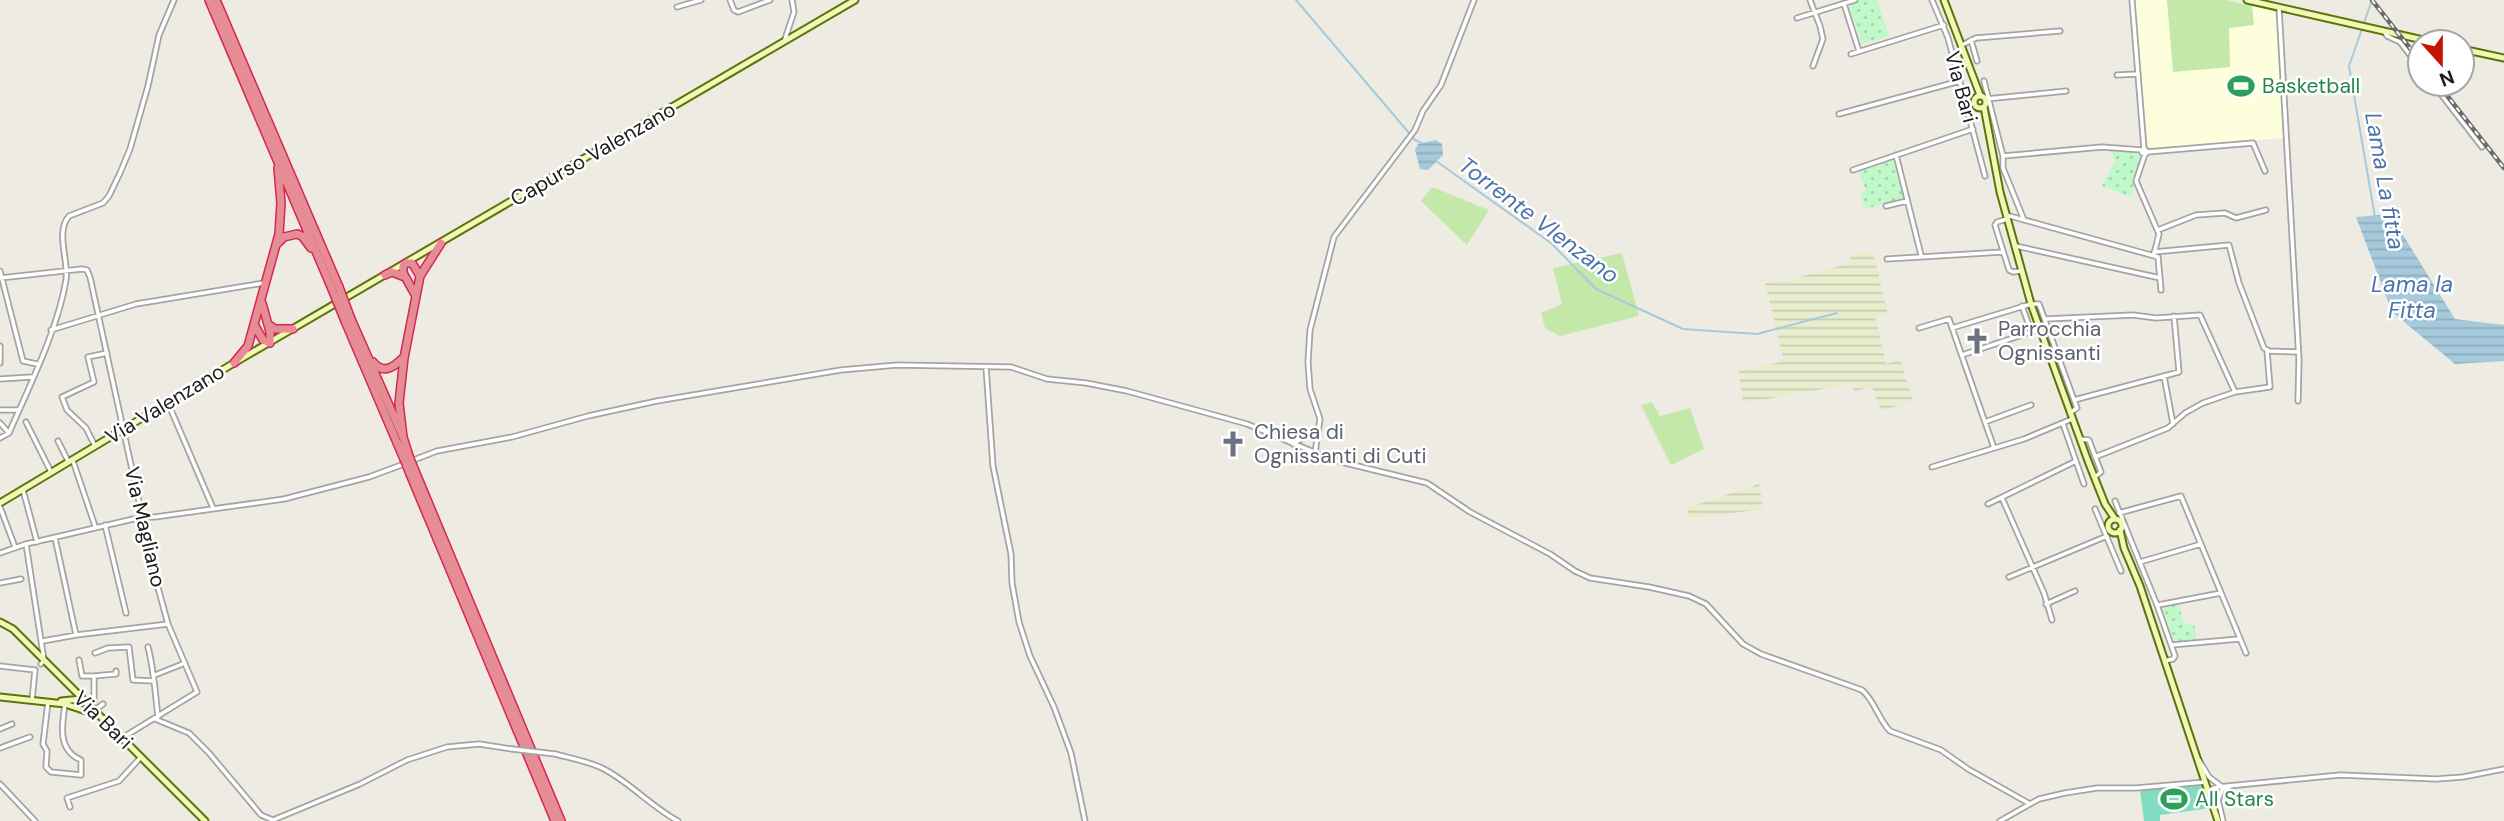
<svg xmlns="http://www.w3.org/2000/svg" width="2504" height="821" viewBox="0 0 2504 821" font-family="'DM Sans',sans-serif">
  <style>
    .education { fill: #fcfedc }
    .farmland { fill: url(#farmland-rules) }
    .grass { fill: #c3e8a9 }
    .park { fill: url(#park-dots) }
    .pitch { fill: #82dcc1 }
    .water { fill: url(#water-rules) }
    .lines { fill: none; stroke-linecap: round; stroke-linejoin: round }
    .stream { stroke: #a4cadb; stroke-width: 2 }
    .street-casing { stroke: #a4a4a4; stroke-width: 7 }
    .secondary-casing { stroke: #5e7207; stroke-width: 9 }
    .highway-casing { stroke: #d52755; stroke-width: 10 }
    .street { stroke: #fff; stroke-width: 3.5 }
    .secondary { stroke: #f0f8b7; stroke-width: 5 }
    .highway { stroke: #e58c95; stroke-width: 7 }
    .rail-casing { stroke: #6b6b6b; stroke-width: 4.5 }
    .rail { stroke: #fff; stroke-width: 2; stroke-dasharray: 5; stroke-linecap: butt }
    .street-bridge-casing { stroke: #a4a4a4; stroke-width: 7; stroke-linecap: butt }
    .highway-bridge-casing { stroke: #d52755; stroke-width: 10; stroke-linecap: butt }
    .street-bridge { stroke: #fff; stroke-width: 3.5 }
    .highway-bridge { stroke: #e58c95; stroke-width: 7 }
    .labels { text-anchor: middle; dominant-baseline: central; stroke-width: 5; stroke-linejoin: round; paint-order: stroke }
    .leisure-label { font-size: 21px; fill: #27864d; stroke: #fff; text-anchor: start }
    .street-label { font-size: 21px; fill: #1d1d1d; stroke: #fff }
    .worship-label { font-size: 21px; fill: #5b616d; stroke: #fff; text-anchor: start }
    .water-label { font-size: 23px; font-style: italic; fill: #4c74ab; stroke: #fff }
  </style>
  <defs>
    <pattern id="farmland-rules" width="6" height="5" patternUnits="userSpaceOnUse" patternTransform="scale(1.75)"><rect width="6" height="5" fill="#e8edce"/><path d="M0 2.5h6" fill="none" stroke="#c7cbb0"/></pattern>
    <pattern id="park-dots" width="8" height="8" patternUnits="userSpaceOnUse" patternTransform="scale(1.75)"><rect width="8" height="8" fill="#c0f8c9"/><path d="M2 2h.1M6 6h.1" fill="none" stroke="#a5d4ac" stroke-width="1.8" stroke-linecap="round"/></pattern>
    <pattern id="water-rules" width="6" height="5" patternUnits="userSpaceOnUse" patternTransform="scale(1.75)"><rect width="6" height="5" fill="#a4cadb"/><path d="M0 2.5h6" fill="none" stroke="#8dadbc"/></pattern>
  </defs>
  <rect width="100%" height="100%" fill="#eeebe3"/>
  <path class="education" d="M2134,0H2227L2273,10L2277,14L2285,138L2148,148Z"/>
  <path class="farmland" d="M1853,252H1873L1888,315L1875,317L1886,364L1900,359L1913,401L1881,411L1872,387L1854,391L1851,384L1743,403L1739,371L1784,361L1765,283L1786,281L1847,264Z
    M1759,484L1763,509L1689,519L1687,508Z"/>
  <path class="grass" d="M2167,0H2227L2252,6L2254,25L2229,28L2230,67L2173,72Z
    M1432,187L1489,210L1467,245L1421,201Z
    M1622,253L1639,316L1560,336L1545,328L1541,313L1562,304L1553,268Z
    M1652,402L1660,416L1690,408L1704,449L1671,465L1641,405Z"/>
  <path class="park" d="M1863,0H1877L1889,36L1862,44L1848,4Z
    M2110,149L2136,152L2141,158L2134,180L2135,186L2130,197L2102,186L2115,161Z
    M1894,160L1904,198L1865,209L1860,192L1866,190L1858,171Z
    M2178,604L2185,625L2194,624L2197,640L2175,642L2163,610L2165,606Z"/>
  <path class="pitch" d="M2201,783L2211,808L2160,815V821H2144L2140,790Z"/>
  <path class="water" d="M1436,140L1442,144L1443,155L1428,170L1420,169L1415,150L1418,144Z
    M2390,214L2455,319L2504,325V361L2455,364L2392,312L2356,217Z"/>
  <g class="lines">
    <path class="stream" d="M1296,0L1415,140L1422,143
      M2372,0L2349,66L2375,217
      M1436,161L1551,243L1596,289L1683,329L1757,334L1837,313"/>
    <g class="street-casing">
      <path id="street" d="M730,0L734,10L738,12L770,0
        M1810,0L1820,26L1823,39L1813,66
        M1932,0L1948,38L1985,176
        M2132,0L2144,149
        M1844,4L1859,51
        M677,7L701,0
        M2279,8L2299,360L2298,401
        M1797,18L1855,0
        M2384,31L2387,36L2400,42L2420,68
        M785,39L794,12L792,0
        M1971,40L1977,61
        M1962,45L1976,38L2060,31
        M1851,54L1944,25
        M2117,75L2138,74
        M1984,81L2003,156V168L2024,220
        M2433,84L2482,147
        M1986,99L2066,91
        M1839,114L1960,81
        M2147,152L2253,143L2265,171
        M2145,154L2136,181L2159,234L2154,254
        M1896,155L1921,255
        M2003,156L2102,147L2142,150V153L2146,154V150H2142
        M1853,170L1973,129
        M1886,206L1907,201
        M2006,215L2158,257
        M2007,219L1997,222L1995,225L2009,270L2013,272L2021,271
        M2158,230L2196,215L2225,213L2236,218L2266,210
        M2016,246L2160,278
        M2154,252L2229,245L2239,283L2264,348L2269,351L2298,352
        M2158,257L2161,290
        M1887,259L2003,252
        M0,271L23,361L37,364
        M0,278L82,269L87,270L90,277L157,584L168,624L197,692L122,738
        M2022,306L2031,331
        M2045,319L2133,315L2156,318L2200,315L2235,392
        M1919,328L1949,319L1994,448
        M1952,328L2031,304H2039L2077,408L2070,413
        M51,330L136,304L264,283
        M1962,355L2040,329
        M0,363V346
        M986,367L993,466L1011,554L1012,583L1019,622L1030,656L1054,707L1071,753L1085,821
        M2164,376L2173,424
        M0,379L32,377
        M2074,400L2179,372L2174,316
        M168,403L213,508
        M0,410H19
        M26,422L51,472
        M1985,422L2031,405
        M0,423L9,433
        M2063,424L2084,484
        M0,438L9,433C29,387 58,329 66,280C69,261 55,232 69,216L103,203L109,196L120,173L130,149L148,86L159,35L174,0
        M2080,439L2089,440L2101,472L2095,477
        M58,441L68,461
        M1293,444L1316,429
        M95,446L86,428L67,410L62,397L94,382L88,357L107,353
        M1315,453L1320,419L1310,389L1308,362L1310,330L1334,237L1415,130L1423,111L1441,85L1474,0
        M2095,457L2168,428L2185,413L2203,403L2235,392L2270,387L2267,351
        M73,461L95,526
        M411,461L437,451L512,437L588,416L657,401L841,370L897,365L1011,367L1047,379L1086,383L1127,391L1247,424L1333,460L1427,483L1470,512L1550,554L1575,571L1590,578L1649,587L1689,596L1706,604L1743,644L1761,654L1862,690C1875,701 1878,719 1890,731L1941,750L1968,769L2030,804
        M1932,467L2024,439L2072,419
        M23,490L37,542
        M2002,498L2044,593L2052,620
        M2115,501L2157,605L2175,656L2173,659L2165,661
        M1988,504L2076,461
        M0,507L15,547
        M2095,509L2121,571
        M2119,513L2181,496L2246,653
        M105,525L126,613
        M55,538L76,635
        M26,544L44,660L41,664
        M0,553L26,544L142,517H155L284,499L369,477L404,464
        M2140,562L2201,544
        M2009,577L2107,536
        M0,583L21,579
        M2046,604L2075,591
        M2158,605L2221,593
        M43,641L76,635L168,624
        M2171,645L2239,639
        M148,647C154,670 155,692 158,717
        M95,653L108,648L129,647L133,680L154,681
        M79,660L82,676H94V702L91,705
        M0,666L35,670L32,700
        M155,675L185,663
        M94,676L116,674V671
        M48,702L43,744L47,751L46,767L51,772L81,775V760C57,750 62,725 65,704
        M94,711L103,704
        M155,719L189,733L209,753L261,815L273,820L360,784L407,760L447,747L479,744L512,749
        M0,729L12,724
        M0,748L30,737
        M555,754C570,758 587,761 602,768C630,782 650,806 678,821
        M2199,760L2209,777L2221,786
        M0,784L35,821
        M2209,790L2218,787L2340,775L2436,779L2463,777L2504,769
        M70,807L67,798L119,781L141,757
        M2000,821L2039,799L2065,793L2097,788H2136L2205,782
        M2223,821L2218,800L2222,790L2229,787"/>
    </g>
    <g class="secondary-casing">
      <path id="secondary" d="M1944,0L1980,95
        M2247,0L2432,42
        M2462,49L2504,58
        M1974 102a6 6 0 1 1 12 0a6 6 0 1 1-12 0Z
        M1984,107L2000,192L2031,304L2088,461L2105,504L2115,519
        M0,503L234,363L855,0
        M2108 526a7 7 0 1 1 14 0a7 7 0 1 1-14 0Z
        M2120,530L2124,548L2140,586L2218,821
        M0,622L13,629L205,821
        M0,697L65,704L95,714
        M61,701L81,699"/>
    </g>
    <g class="highway-casing">
      <path id="highway" d="M209,0L332,289
        M216,0L339,287
        M277,244L284,237L297,234L302,236L311,248
        M385,275L392,272L405,277
        M416,296L403,273V266L406,263H412L420,276
        M351,319L403,437L409,456
        M345,321L404,459
        M269,325L275,329H293
        M255,326L263,340L270,343V332L262,303
        M373,362C383,375 394,367 403,358
        M234,363L248,346L279,234L281,203L278,168
        M403,437L399,403L404,358L420,276L441,243
        M415,471L561,821
        M410,474L555,821"/>
    </g>
    <use href="#street" class="street"/>
    <use href="#secondary" class="secondary"/>
    <use href="#highway" class="highway"/>
    <g class="rail-casing">
      <path id="rail" d="M2372,0L2420,61
        M2438,84L2504,168"/>
    </g>
    <use href="#rail" class="rail"/>
    <g class="street-bridge-casing">
      <path id="street-bridge" d="M512,749L555,754"/>
    </g>
    <g class="highway-bridge-casing">
      <path id="highway-bridge" d="M339,287L351,319
        M332,289L345,321
        M409,456L415,471
        M404,459L410,474"/>
    </g>
    <use href="#street-bridge" class="street-bridge"/>
    <use href="#highway-bridge" class="highway-bridge"/>
  </g>
  <defs>
    <g id="stadium-bare" transform="scale(2.1)"><path d="M0-5a6.5 5 0 1 0 0 10a6.5 5 0 1 0 0-10ZM-3.5-1.8h7v3.6h-7Z" fill="#2e9e5b" stroke="#fff" stroke-width="2.5" paint-order="stroke"/></g>
    <g id="church-bare" transform="scale(2.1)"><path d="M-1.2-6h2.4v3.5h3.3v2.4h-3.3V6h-2.4V-.1h-3.3v-2.4h3.3Z" fill="#6b7280" stroke="#fff" stroke-width="2.5" paint-order="stroke"/></g>
  </defs>
  <g fill-rule="evenodd">
    <use href="#stadium-bare" x="2241" y="86"/>
    <use href="#church-bare" x="1977" y="341"/>
    <use href="#church-bare" x="1233" y="444"/>
    <use href="#stadium-bare" x="2174" y="799"/>
  </g>
  <g class="labels">
    <g class="leisure-label">
      <text x="2262" y="86">Basketball</text>
      <text x="2195" y="799">All Stars</text>
    </g>
    <g class="street-label">
      <text transform="translate(1961 87) rotate(75)">Via Bari</text>
      <text transform="translate(593 154) rotate(-30)">Capurso Valenzano</text>
      <text transform="translate(165 404) rotate(-31)">Via Valenzano</text>
      <text transform="translate(145 527) rotate(77)">Via Magliano</text>
      <text transform="translate(103 720) rotate(44)">Via Bari</text>
    </g>
    <g class="worship-label">
      <text x="1998" y="329">Parrocchia<tspan x="1998" dy="24">Ognissanti</tspan></text>
      <text x="1254" y="432">Chiesa di<tspan x="1254" dy="24">Ognissanti di Cuti</tspan></text>
    </g>
    <g class="water-label">
      <text transform="translate(2385 181) rotate(80)">Lama La fitta</text>
      <text transform="translate(1539 220) rotate(37)">Torrente Vlenzano</text>
      <text x="2412" y="284">Lama la<tspan x="2412" dy="26">Fitta</tspan></text>
    </g>
  </g>
  <g transform="translate(2441 63) rotate(159)"><circle r="33" fill="#ffffff" stroke="#a5a5a5" stroke-width="2"/>
  <path d="M0-5L12 26L0 18L-12 26Z" fill="#c71304"/>
  <text y="-10" font-size="19" font-weight="bold" text-anchor="middle" fill="#1d1d1d">N</text>
  </g>
</svg>
